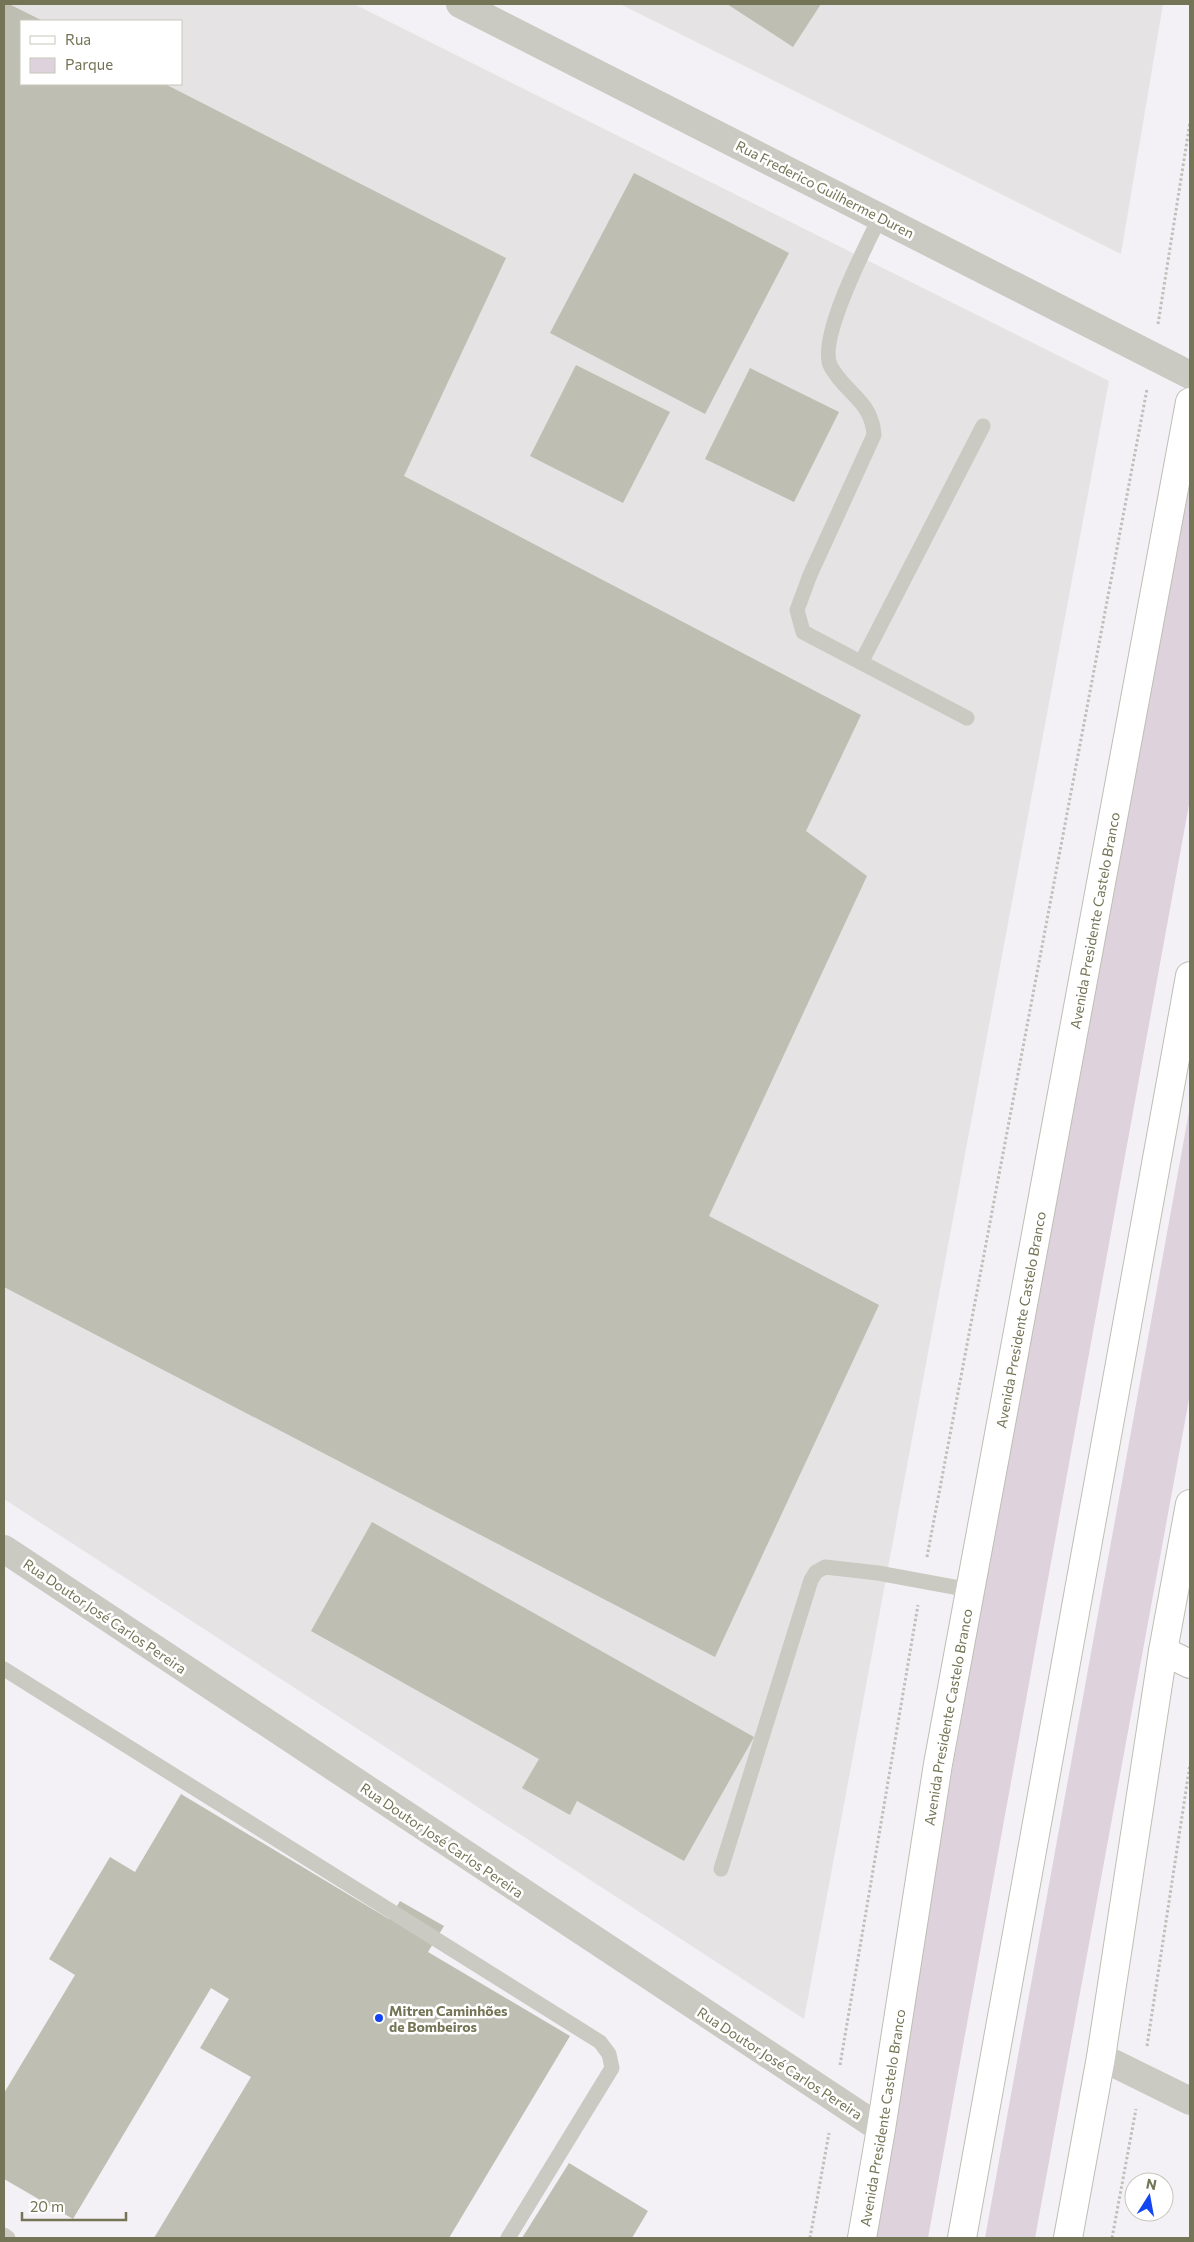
<svg xmlns="http://www.w3.org/2000/svg" width="1194" height="2242" viewBox="0 0 1194 2242" font-family="Commissioner,sans-serif">
  <style>
    .built { fill: #e5e3e3; fill-rule: evenodd }
    .green { fill: #ded2dc }
    .building { fill: #bfbeb2 }
    .lines { fill: none; stroke-linecap: round; stroke-linejoin: round }
    .secondary-casing { stroke: #bebeb4; stroke-width: 30 }
    .path { stroke: #bfbfb9; stroke-width: 3; stroke-dasharray: 2.5 2.5; stroke-linecap: butt }
    .lane { stroke: #cacac2; stroke-width: 15 }
    .street { stroke: #cacac2; stroke-width: 28 }
    .secondary { stroke: #fff; stroke-width: 28 }
    .poi-dot { fill: #1445f3; stroke: #fff; stroke-width: 2 }
    .labels { text-anchor: middle; dominant-baseline: central; stroke-width: 5; stroke-linejoin: round; paint-order: stroke }
    .street-label { font-size: 14px; fill: #747456; stroke: #fff }
    .poi-label { font-size: 14px; font-weight: bold; fill: #747456; stroke: #fff; text-anchor: start }
  </style>
  <rect width="100%" height="100%" fill="#f4f1f6"/>
  <path class="built" d="M4,4H354L1109,381L804,2019L4,1499ZM21,21H181V84H21Z
    M620,4H1163L1121,254Z"/>
  <path class="green" d="M1190,398V799L928,2238H871Z
    M1190,1106V1394L1035,2238H985Z"/>
  <path class="building" d="M4,4H9L43,21H21V84H165L506,258L404,476L861,715L806,831L867,876L709,1216L879,1305L715,1657L4,1287Z
    M727,4H821L793,47Z
    M634,173L789,253L705,414L550,333Z
    M576,365L670,412L623,503L530,456Z
    M750,368L839,412L794,502L705,459Z
    M372,1522L754,1737L684,1861L577,1801L570,1815L522,1788L539,1759L311,1631Z
    M181,1794L389,1919L400,1901L444,1926L428,1952L570,2036L449,2238H154L251,2077L200,2048L229,1999L211,1988L73,2219L4,2179V2093L75,1975L49,1959L110,1857L135,1872Z
    M569,2163L648,2211L632,2238H522Z"/>
  <g class="lines">
    <g class="secondary-casing">
      <g id="secondary">
        <path d="M1163,1651L1190,1664"/>
        <path id="s1" d="M862,2238L881,2129L938,1764L1190,402"/>
        <path d="M962,2238L1190,976"/>
        <path d="M1068,2238L1101,2057L1163,1651L1190,1504"/>
      </g>
    </g>
    <path class="path" d="M1158,324L1190,122
      M927,1557L1147,389
      M1147,2046L1190,1764
      M840,2065L918,1605
      M810,2238L829,2133
      M1112,2238L1136,2109"/>
    <path class="lane" d="M880,217C867,244 816,341 831,367C846,394 872,401 874,435L810,575L797,610L803,632L967,718
      M862,661L983,426
      M4,1669L600,2042L609,2054L612,2068L508,2238
      M721,1869L811,1580L816,1572L825,1567L878,1573L970,1590
      M4,2235L8,2238"/>
    <path class="street" d="M460,4L1190,375
      M4,1549L881,2129
      M1101,2057L1190,2101"/>
    <use href="#secondary" class="secondary"/>
  </g>
  <circle class="poi-dot" cx="379" cy="2018" r="5"/>
  <g class="labels">
    <g class="street-label">
      <text transform="translate(825 189) rotate(27)">Rua Frederico Guilherme Duren</text>
      <text stroke="none"><textPath href="#s1" startOffset="1338">Avenida Presidente Castelo Branco</textPath></text>
      <text stroke="none"><textPath href="#s1" startOffset="932">Avenida Presidente Castelo Branco</textPath></text>
      <text transform="translate(105 1616) rotate(34)">Rua Doutor José Carlos Pereira</text>
      <text stroke="none"><textPath href="#s1" startOffset="528">Avenida Presidente Castelo Branco</textPath></text>
      <text transform="translate(442 1840) rotate(34)">Rua Doutor José Carlos Pereira</text>
      <text transform="translate(780 2063) rotate(33)">Rua Doutor José Carlos Pereira</text>
      <text stroke="none"><textPath href="#s1" startOffset="122">Avenida Presidente Castelo Branco</textPath></text>
    </g>
    <g class="poi-label">
      <text x="389" y="2010">Mitren Caminhões<tspan x="389" dy="16">de Bombeiros</tspan></text>
    </g>
  </g>
  <rect width="1194" height="2242" fill="none" stroke="#747456" stroke-width="10"/>
  <rect x="20" y="20" width="162" height="65" fill="#ffffff" stroke="#c7c7bb"/>
  <rect x="30" y="36" width="25" height="8" fill="#ffffff" stroke="#c7c7bb"/>
  <text x="65" y="45" font-size="15" fill="#747456">Rua</text>
  <rect x="30" y="58" width="25" height="15" fill="#ded2dc" stroke="#c7c7bb"/>
  <text x="65" y="70" font-size="15" fill="#747456">Parque</text>
  <g transform="translate(1149 2197) rotate(11)"><circle r="24" fill="#ffffff" stroke="#c7c7bb"/>
  <path d="M0-4L9 19L0 12L-9 19Z" fill="#1445f3"/>
  <text y="-8" font-size="14" font-weight="bold" text-anchor="middle" fill="#747456">N</text>
  </g>
  <path d="M22 2212v8h104v-8" fill="none" stroke="#747456" stroke-width="2.5"/>
  <text x="30" y="2212" font-size="15" fill="#747456" stroke="#ffffff" stroke-width="4" paint-order="stroke">20 m</text>
</svg>
